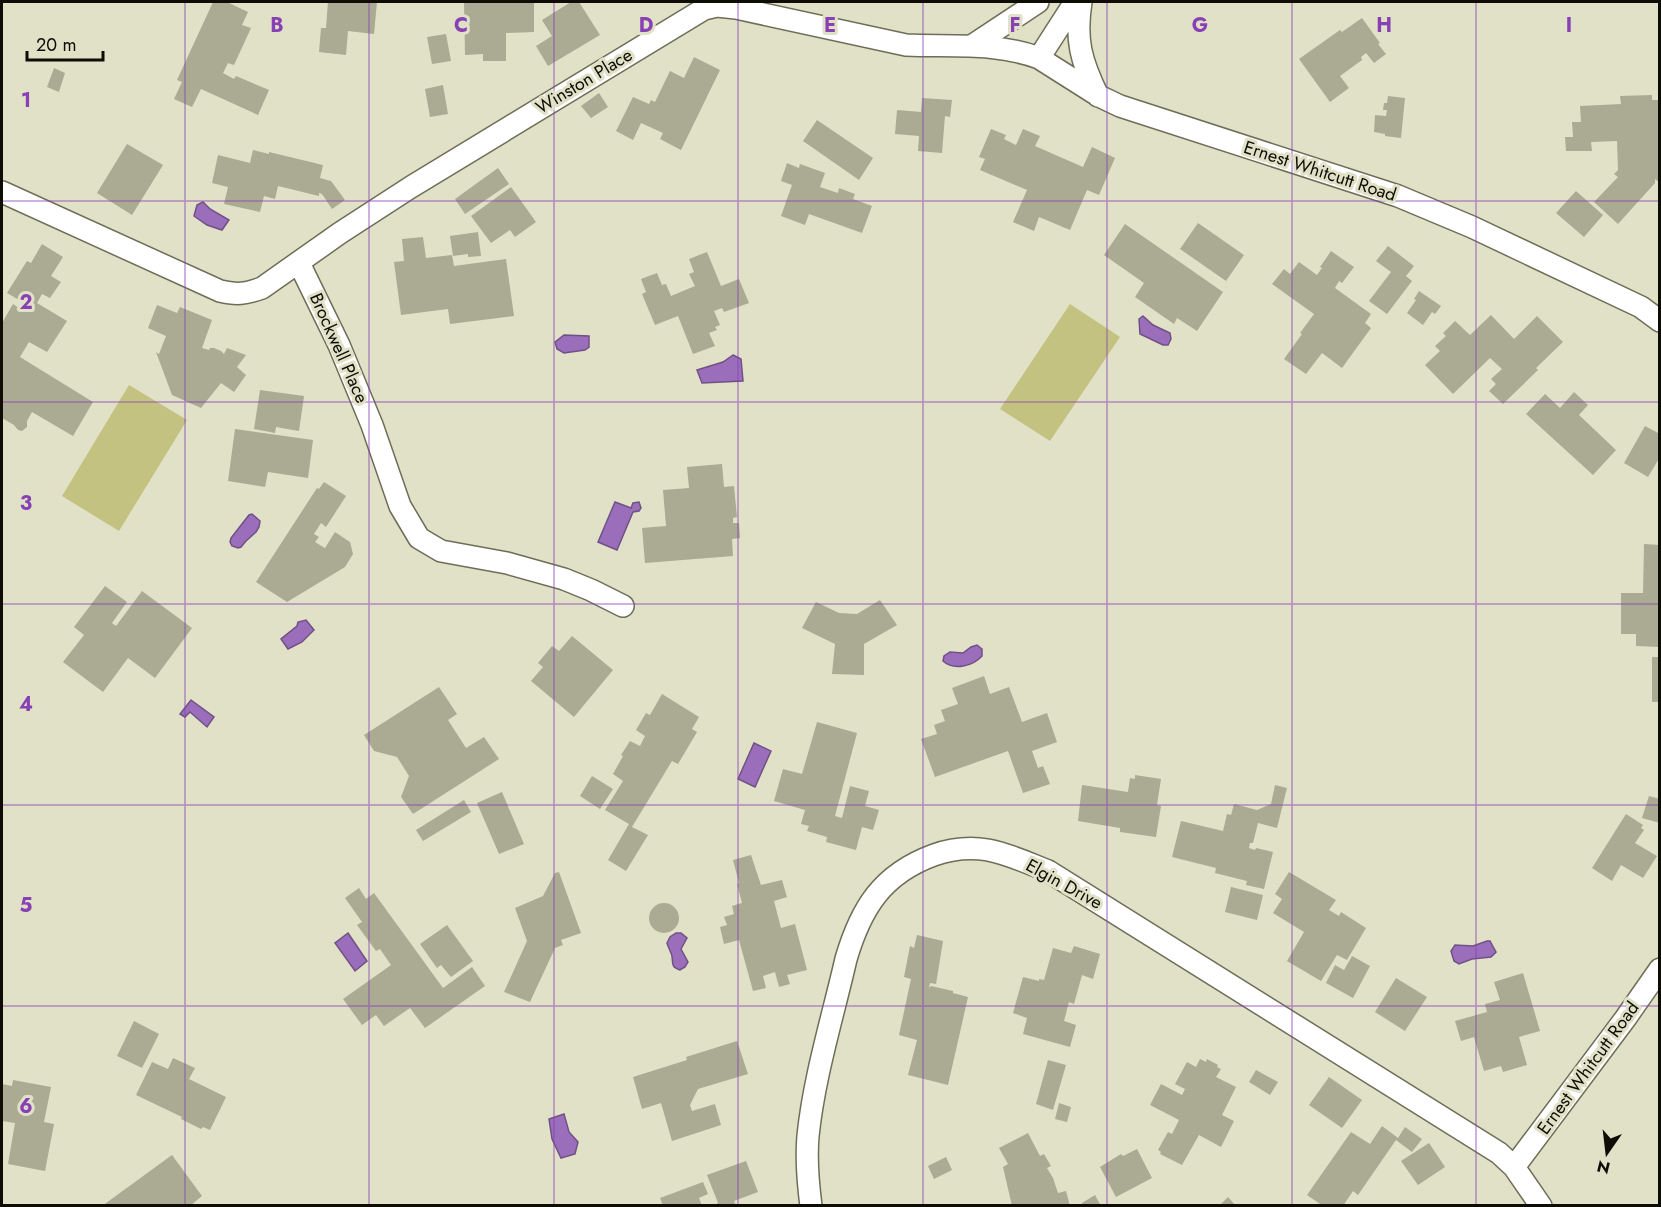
<svg xmlns="http://www.w3.org/2000/svg" width="1661" height="1207" viewBox="0 0 1661 1207" font-family="Jost,sans-serif">
  <style>
    .green { fill: #c4c281 }
    .water { fill: #9b6ebc; stroke: #705185; stroke-width: 1.5 }
    .building { fill: #abaa92 }
    .lines { fill: none; stroke-linecap: round; stroke-linejoin: round }
    .street-casing { stroke: #6e6e58; stroke-width: 24 }
    .street { stroke: #fff; stroke-width: 21 }
    .grid { fill: none; stroke: #8841b4; stroke-width: 1.5; stroke-opacity: 0.55 }
    .labels { text-anchor: middle; dominant-baseline: central; stroke-width: 6; stroke-linejoin: round; paint-order: stroke }
    .street-label { font-size: 18px; fill: #0d0d05; stroke: #e1e1c8 }
    .grid-label { font-size: 20px; text-anchor: middle; font-weight: bold; fill: #8841b4; stroke: #e1e1c8; stroke-width: 6; stroke-linejoin: round; paint-order: stroke }
  </style>
  <rect width="100%" height="100%" fill="#e1e1c8"/>
  <path class="green" d="M1070,304L1120,337L1050,441L1000,409Z
    M129,385L187,420L119,531L62,496Z"/>
  <path class="water" d="M203,202L210,209L229,220L222,230L207,225L194,216L197,205Z
    M1143,316L1153,325L1170,333L1171,339L1168,345H1163L1140,334L1139,319Z
    M564,335L589,336V347L585,350L564,353L557,349L555,342Z
    M733,355L741,359L743,381L702,383L697,370L723,362Z
    M615,502L631,508L633,503L639,502L641,508L639,511L633,512L617,550L598,542Z
    M252,514L260,521L259,527L256,532L246,541L241,547L238,548L232,546L230,542L231,538L249,515Z
    M306,620L314,630L302,642L288,649L281,639L297,626L298,622Z
    M977,645L982,649V656C973,666 954,671 943,661L944,656L950,652L963,653L971,647Z
    M191,700L214,717L207,727L190,712L185,717L180,714Z
    M754,743L771,751L755,787L738,779Z
    M348,933L367,961L355,971L335,943Z
    M676,933H681L687,938L681,949L688,962L685,967L680,970C671,967 673,964 672,956C671,952 668,947 667,943L670,937Z
    M1487,941H1490L1496,952L1491,957L1472,959L1459,964L1454,961L1451,951L1455,945L1473,946Z
    M564,1114L569,1132L578,1142L575,1154L561,1158L552,1139L549,1119Z"/>
  <path class="building" d="M213,2H227L248,12L242,25L251,28L234,65L228,63L223,73L234,79L236,76L269,90L258,115L201,89L192,107L174,99L182,82L177,80Z
    M328,2H377L374,34L348,31L346,55L319,52L321,28H326Z
    M464,2H534V32L506,33V61H483V54L465,55Z
    M571,2H579L600,35L548,66L536,46L552,36L542,20Z
    M1362,18L1380,43L1378,44L1386,54L1374,63L1366,53L1361,57L1362,60L1340,76L1349,88L1330,102L1299,59L1340,30L1342,32Z
    M446,34L451,61L432,64L427,37Z
    M694,57L720,70L681,150L660,139L663,133L641,123L633,140L616,131L633,97L649,104L651,100L655,102L670,71L684,78Z
    M54,68L65,73L59,92L47,87Z
    M443,85L448,114L430,117L425,89Z
    M599,93L608,107L591,118L581,106Z
    M1652,95V100H1660V183L1655,179V183L1618,224L1594,202L1618,177L1614,174L1618,170L1617,141L1591,142L1592,151H1566L1565,137H1573L1572,122H1581L1580,106L1621,104L1620,96Z
    M1388,96L1405,98L1401,138L1385,136V134L1374,132L1375,115L1386,116L1387,110H1383L1384,103H1387Z
    M922,98L952,100L950,117L945,116L942,153L918,151L919,136L895,134L897,110L921,112Z
    M817,120L873,158L859,180L803,141Z
    M991,129L1006,135L1004,139L1016,145L1023,129L1040,136L1035,146L1083,167L1092,147L1115,158L1099,195L1087,190L1070,230L1039,217L1034,231L1013,222L1027,190L980,170L985,159L979,157Z
    M127,144L163,165L132,215L97,193Z
    M253,150L269,154V152L323,165L320,178L331,181L345,200L332,209L322,194L319,193V196L278,186L275,199L264,196L260,212L224,204L228,187L212,183L218,155L250,163Z
    M787,163L799,168L800,164L825,173L820,187L838,193L839,188L855,194L853,199L872,206L862,233L809,214L805,225L781,216L792,185L781,181Z
    M498,168L509,184L465,214L455,199Z
    M511,187L536,222L515,237L510,230L491,243L471,216Z
    M1576,191L1603,215L1584,237L1556,213Z
    M1198,223L1244,255L1226,281L1180,249Z
    M1125,224L1223,292L1197,331L1177,318L1174,324L1135,297L1144,283L1104,255Z
    M478,232L481,256L468,257V254L453,256L450,236Z
    M423,237L426,258L452,255L454,266L506,259L514,316L450,324L448,309L401,315L394,262L404,261L402,239Z
    M42,244L63,257L51,276L61,282L50,298L42,294L37,303L67,321L47,352L29,342L20,357L93,402L73,436L32,412L27,421V427L22,431L18,430L14,425L2,418V323L13,304L22,310L26,304L7,293L27,261L31,263Z
    M1388,246L1414,266L1406,276L1412,281L1387,314L1369,301L1391,272L1376,261Z
    M1331,251L1354,267L1342,283L1339,281L1335,288L1371,314L1365,323L1371,328L1342,368L1322,353L1306,374L1284,359L1302,334L1300,333L1314,314L1272,284L1284,269L1290,274L1299,262L1317,275L1322,268L1320,267Z
    M707,252L721,286L739,279L749,303L724,312L722,308L714,311L720,325L715,327L717,330L709,333L715,346L693,354L678,316L655,325L642,294L646,292L641,279L657,273L662,285L666,284L671,296L695,286L689,274L694,272L689,259Z
    M1419,291L1441,306L1435,314L1432,312L1423,325L1407,313L1416,300L1414,299Z
    M157,305L177,313L180,307L212,320L202,348L209,350L210,348H214L221,351L224,354L227,348L246,355L237,367L246,375L234,392L221,383L201,408L172,395L156,352L159,354L166,336L148,328Z
    M1491,315L1514,339L1537,316L1563,342L1536,368L1538,370L1503,404L1489,391L1496,384L1491,379L1502,369L1490,358L1453,394L1425,365L1440,351L1435,346L1446,336L1443,333L1455,321L1470,335Z
    M260,390L304,396L299,431L276,427L275,433L254,429Z
    M1574,392L1588,405L1579,415L1616,450L1593,475L1526,414L1545,394L1560,408Z
    M1645,426L1660,434V457L1648,477L1624,463Z
    M235,429L313,440L308,478L268,472L265,487L228,481Z
    M722,464L724,487L734,486L737,517L733,518V523H739L740,538L732,539L733,556L645,563L642,528L666,526L663,490L689,488L687,467Z
    M324,482L346,496L326,527L321,523L314,534L319,537L315,542L325,548L335,532L350,542L353,554L345,567L287,602L256,582L317,488L319,489Z
    M1644,544L1660,545V647L1636,646V634H1621V593H1643Z
    M105,586L127,602L112,623L116,626L142,591L192,628L155,678L128,658L103,692L63,662L84,635L74,627Z
    M880,600L897,625L864,644V675L832,674L835,644L802,628L816,602L839,613L857,614Z
    M572,636L613,670L574,717L531,681L543,667L538,663L552,646L559,651Z
    M1652,657H1660V702H1652Z
    M984,676L990,694L1009,687L1022,722L1047,713L1057,742L1032,751L1038,768L1043,766L1050,784L1023,793L1008,751L935,777L921,739L937,734L934,725L945,721L941,710L958,704L952,688Z
    M439,687L457,714L448,720L466,748L484,737L499,759L413,814L401,797L409,776L397,757L374,751L364,735Z
    M662,694L699,717L692,729L697,732L678,764L672,761L632,827L648,835L626,871L608,860L629,824L605,810L623,781L613,774L623,756L621,755L630,741L640,746L645,736L636,730L646,713L650,715Z
    M817,722L857,733L835,816L842,818L850,786L869,791L865,806L879,810L873,830L862,827L856,850L826,842L827,837L807,831L809,826L801,824L805,810L774,801L783,769L802,774Z
    M1135,775L1161,779L1157,805L1161,806L1156,837L1120,832V828L1078,821L1082,785L1128,792L1130,778L1135,779Z
    M592,776L613,789L600,809L580,796Z
    M1275,785L1287,788L1277,828L1258,823L1253,843H1250L1249,848L1255,850L1256,848L1273,852L1264,889L1246,885L1247,881L1215,873L1216,868L1172,857L1181,821L1223,831L1227,814L1231,815L1234,804L1257,810L1271,804Z
    M502,792L524,844L499,854L477,803Z
    M1649,796L1660,799V823L1642,818Z
    M464,800L471,812L423,841L416,830Z
    M1626,814L1643,825L1641,828L1644,830L1635,843L1657,856L1643,878L1621,865L1612,881L1592,868Z
    M751,855L761,885L782,880L787,897L774,901L781,928L795,924L807,970L787,975L790,984L779,987L775,972L763,976L766,988L753,991L739,940L724,944L720,927L727,925L724,917L734,914L732,906L742,903L737,884L739,883L733,860Z
    M559,872L581,933L561,940L563,945L555,948L530,1002L504,992L527,941L515,908L543,896L555,873Z
    M1289,872L1336,900L1329,910L1339,916L1341,912L1366,928L1347,960L1337,955L1321,981L1287,961L1304,932L1273,913L1282,899L1275,894Z
    M1231,887L1263,895L1257,920L1225,912Z
    M359,888L366,899L374,893L443,988L472,967L485,986L425,1028L410,1008L384,1026L376,1015L362,1025L343,999L391,965L380,949L376,951L357,925L362,922L345,898Z
    M649 918a15 15 0 1 1 30 0a15 15 0 1 1-30 0Z
    M447,925L473,961L451,977L441,965L437,968L420,944Z
    M917,935L943,941L936,984L930,983L929,988L931,986L953,991V993L968,997L948,1085L908,1075L917,1040L899,1035L911,979L904,977L910,946L914,948Z
    M1074,946L1100,954L1093,979L1082,975L1074,1004L1069,1002L1064,1021L1076,1025L1070,1047L1023,1034L1027,1018L1013,1013L1023,977L1039,981V979L1044,980L1053,948L1071,953Z
    M1352,956L1370,966L1353,998L1326,983L1335,965L1344,970Z
    M1523,973L1540,1031L1519,1037L1527,1065L1503,1072L1501,1066L1484,1071L1474,1037L1461,1041L1455,1021L1487,1012L1485,1004L1500,1000L1494,982Z
    M1396,978L1427,997L1405,1031L1375,1012Z
    M134,1021L159,1034L142,1068L117,1056Z
    M737,1041L748,1074L698,1089L690,1105L692,1111L715,1104L721,1125L672,1141L661,1103L642,1109L633,1077L687,1060L686,1057Z
    M173,1058L195,1068L189,1079L226,1097L210,1130L203,1127L201,1129L181,1119L182,1117L136,1095L152,1062L168,1069Z
    M1200,1059L1206,1062L1207,1059L1218,1065L1217,1067L1221,1069L1216,1077L1236,1087L1222,1115L1234,1121L1221,1147L1199,1135L1182,1165L1160,1154L1161,1152L1158,1150L1168,1132L1172,1134L1179,1120L1150,1105L1161,1084L1182,1095L1185,1089L1175,1084L1187,1062L1196,1067Z
    M1048,1060L1066,1065L1053,1110L1036,1104Z
    M1256,1070L1278,1082L1270,1095L1249,1082Z
    M1329,1077L1362,1100L1342,1128L1309,1105Z
    M13,1080L51,1087L44,1122L54,1124L45,1171L8,1164L15,1123L2,1121V1084L12,1086Z
    M1059,1103L1071,1107L1067,1122L1055,1119Z
    M1382,1126L1398,1138L1405,1127L1422,1139L1412,1152L1396,1140L1358,1195L1353,1191L1343,1206H1323L1307,1195L1351,1132L1370,1144Z
    M1028,1133L1040,1156L1044,1154L1051,1166L1047,1168L1053,1178L1058,1193L1066,1191L1070,1206H1012L1003,1167L1008,1164L999,1148Z
    M1429,1143L1445,1167L1418,1185L1401,1161Z
    M1137,1149L1152,1178L1116,1197L1100,1167L1121,1154L1123,1156Z
    M172,1155L202,1196L190,1206H102Z
    M946,1157L952,1170L934,1179L928,1166Z
    M746,1161L758,1192L734,1201L736,1206H713L718,1203L707,1175Z
    M703,1182L708,1194L699,1198L702,1206H663L660,1198Z
    M1095,1195L1101,1206H1083L1082,1203Z
    M1228,1197L1236,1206H1219Z"/>
  <g class="lines">
    <g class="street-casing">
      <path id="street" d="M1075,2L1039,58L1099,96L1120,106L1398,196L1472,227L1641,307L1660,321
        M1081,2C1075,40 1081,61 1098,96
        M973,45L1038,2
        M2,192L220,291C237,295 245,294 262,288L340,233L411,187L704,9L717,6L736,8L906,45C951,47 996,42 1039,58
        M299,263L339,345L372,425L400,506L419,538L441,551L507,563L564,579L591,590L623,606
        M1514,1167L1625,1019L1660,969
        M811,1206C808,1183 806,1159 808,1136C814,1077 833,1016 846,959C861,908 882,874 934,855C951,849 970,847 988,850C1009,854 1028,863 1048,871L1499,1153L1514,1167L1541,1206"/>
    </g>
    <use href="#street" class="street"/>
  </g>
  <path class="grid" d="M185,2V1206M369,2V1206M554,2V1206M738,2V1206M923,2V1206M1107,2V1206M1292,2V1206M1476,2V1206M2,201H1660M2,402H1660M2,604H1660M2,805H1660M2,1006H1660"/>
  <g class="labels">
    <g class="street-label">
      <text transform="translate(584 81) rotate(-31)">Winston Place</text>
      <text transform="translate(1320 171) rotate(18)">Ernest Whitcutt Road</text>
      <text transform="translate(339 348) rotate(66)">Brockwell Place</text>
      <text transform="translate(1064 884) rotate(29)">Elgin Drive</text>
      <text transform="translate(1588 1068) rotate(-54)">Ernest Whitcutt Road</text>
    </g>
  </g>
  <g class="grid-label">
    <text x="277" y="32">B</text>
    <text x="461" y="32">C</text>
    <text x="646" y="32">D</text>
    <text x="830" y="32">E</text>
    <text x="1015" y="32">F</text>
    <text x="1200" y="32">G</text>
    <text x="1384" y="32">H</text>
    <text x="1569" y="32">I</text>
    <text x="26" y="107">1</text>
    <text x="26" y="309">2</text>
    <text x="26" y="510">3</text>
    <text x="26" y="711">4</text>
    <text x="26" y="912">5</text>
    <text x="26" y="1113">6</text>
  </g>
  <rect width="1661" height="1207" fill="none" stroke="#0d0d05" stroke-width="6"/>
  <g transform="translate(1607 1153) rotate(194)" stroke="#e1e1c8" stroke-width="4.5" paint-order="stroke">
  <path d="M0-4.5L10 22L0 15L-10 22Z" fill="#0d0d05"/>
  <text y="-9" font-size="16" font-weight="bold" text-anchor="middle" fill="#0d0d05">N</text>
  </g>
  <path d="M27 51v9h76v-9" fill="none" stroke="#0d0d05" stroke-width="3"/>
  <text x="36" y="51" font-size="18" fill="#0d0d05" stroke="#e1e1c8" stroke-width="4.5" paint-order="stroke">20 m</text>
</svg>
